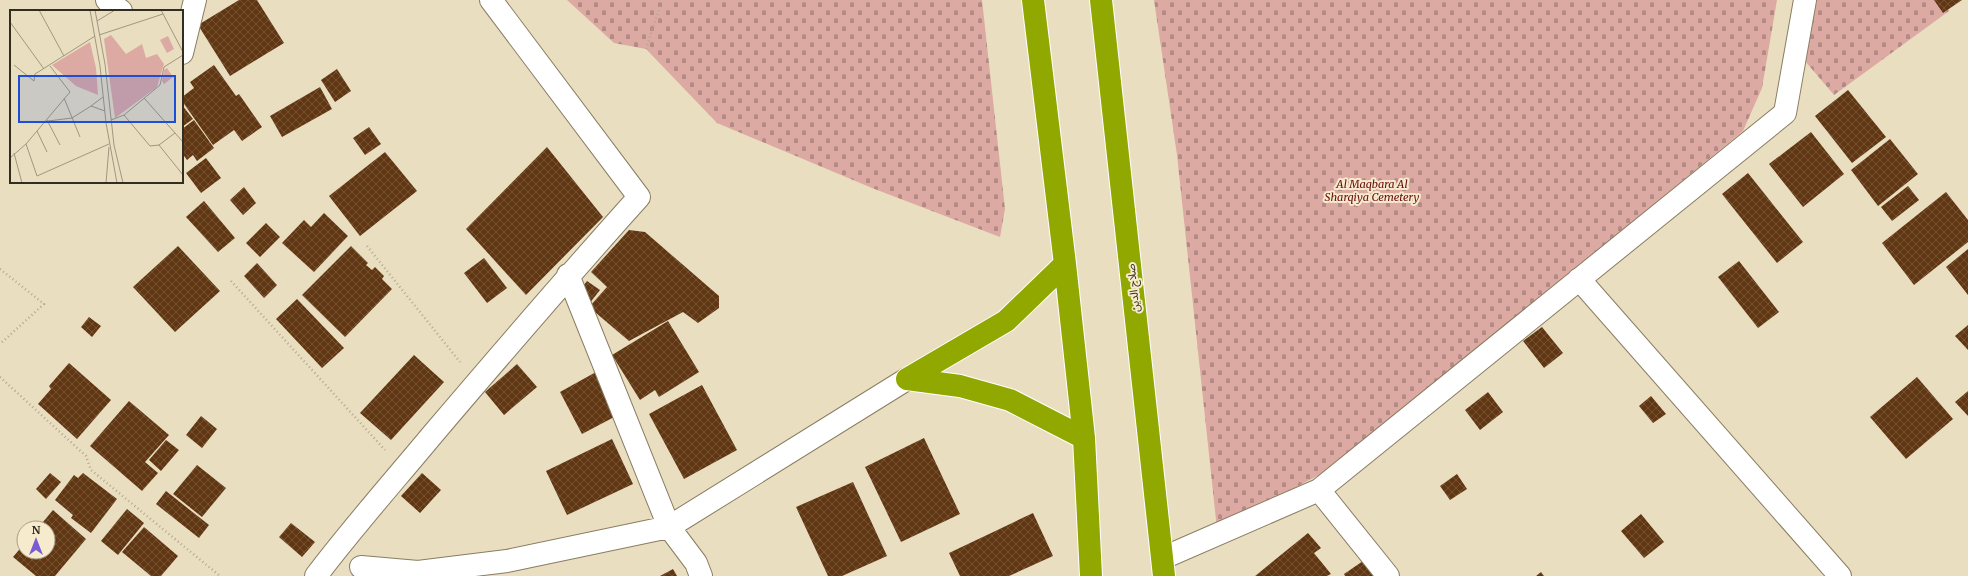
<svg xmlns="http://www.w3.org/2000/svg" width="1968" height="576" viewBox="0 0 1968 576" font-family="Merriweather,'Noto Sans Arabic',serif">
  <style>
    .cemetery { fill: url(#cemetery-stones) }
    .building { fill: url(#building-cross-hatch) }
    .lines { fill: none; stroke-linecap: round; stroke-linejoin: round }
    .minor-casing { stroke: #897d62; stroke-width: 24 }
    .highway-casing { stroke: #fff; stroke-width: 24 }
    .path { stroke: #b1a88f; stroke-width: 2.5; stroke-dasharray: 1 3; stroke-linecap: butt }
    .minor { stroke: #fff; stroke-width: 22 }
    .highway { stroke: #90a800; stroke-width: 22 }
    .labels { text-anchor: middle; dominant-baseline: central; stroke-width: 4; stroke-linejoin: round; paint-order: stroke }
    .park-label { font-size: 11px; font-style: italic; fill: #68080e; stroke: #f7ebcd }
    .street-label { font-size: 11px; fill: #312d21; stroke: #f7ebcd }
    .inset-road { fill: none; stroke: #a09780; stroke-width: 1 }
    .view { fill: #1d4ed8; fill-opacity: 0.15; stroke: #1d4ed8; stroke-width: 2 }
    .inset-edge { fill: none; stroke: #312d21; stroke-width: 2 }
  </style>
  <defs>
    <pattern id="cemetery-stones" width="16" height="16" patternUnits="userSpaceOnUse"><rect width="16" height="16" fill="#dda9a3"/><path d="M2 7V4a2 2 0 0 1 4 0v3zM10 15v-3a2 2 0 0 1 4 0v3z" fill="#b48a84"/></pattern>
    <pattern id="building-cross-hatch" width="8" height="8" patternUnits="userSpaceOnUse"><rect width="8" height="8" fill="#613612"/><path d="M0 0l8 8M0 8l8-8" fill="none" stroke="#745234"/></pattern>
  </defs>
  <rect width="100%" height="100%" fill="#eadec0"/>
  <path class="cemetery" d="M567,0H982L1005,209L1000,237L872,188L717,123L646,49L614,43Z
    M1154,0H1777L1762,88L1743,131L1334,467L1217,529L1177,155Z
    M1817,0H1942L1949,11L1834,95L1805,61Z"/>
  <path class="building" d="M239,0H257L284,43L230,76L198,25Z
    M1934,0H1962L1943,13Z
    M214,65L236,96L239,94L262,127L242,141L234,130L213,145L182,101V97L194,88L190,82Z
    M337,69L351,91L335,102L321,80Z
    M320,87L332,109L282,137L270,116Z
    M1848,90L1886,137L1852,163L1815,116Z
    M182,105L193,119L182,127Z
    M194,120L214,148L197,161L193,155L187,160L182,153V144L184,143L182,140V129Z
    M369,127L381,144L365,155L353,138Z
    M1811,132L1844,174L1803,207L1769,164Z
    M1890,139L1918,174L1878,206L1851,170Z
    M547,147L603,217L526,295L466,229Z
    M385,152L417,191L360,236L329,196Z
    M206,158L221,178L201,193L186,173Z
    M1748,173L1803,242L1777,263L1722,194Z
    M1908,186L1919,200L1892,221L1881,207Z
    M244,187L256,203L243,215L230,200Z
    M1946,192L1968,220V242L1914,285L1882,243Z
    M204,201L235,238L218,252L186,217Z
    M324,213L348,236L314,272L282,243L304,220L311,227Z
    M266,223L280,237L260,257L246,243Z
    M629,230L645,232L719,296V308L698,323L683,312L629,341L589,307L607,287L591,272Z
    M178,246L220,291L175,332L133,287Z
    M351,246L368,263L366,265L372,270L375,267L384,276L382,279L392,289L345,337L302,295Z
    M1968,249V295L1946,267Z
    M484,258L507,288L487,303L464,273Z
    M1739,261L1779,312L1758,328L1718,277Z
    M257,263L277,285L264,298L244,276Z
    M587,281L600,290L589,304L577,294Z
    M297,299L344,348L322,368L276,319Z
    M89,317L101,326L92,337L81,327Z
    M668,321L699,372L659,397L655,390L640,400L612,355Z
    M1968,325V350L1955,336Z
    M1542,327L1563,353L1544,368L1523,341Z
    M414,355L444,382L391,440L360,413Z
    M69,363L111,400L77,439L38,404L51,389L49,386Z
    M517,364L537,387L504,415L485,392Z
    M596,372L618,415L582,434L560,392Z
    M1917,377L1953,419L1906,459L1870,417Z
    M702,385L737,450L684,479L649,414Z
    M1968,391V416L1955,402Z
    M1488,392L1503,412L1480,430L1465,410Z
    M1651,396L1666,414L1653,423L1639,406Z
    M129,401L169,435L145,462L158,473L142,491L90,446Z
    M201,416L217,429L202,448L186,435Z
    M924,438L960,514L901,542L865,467Z
    M612,439L633,484L567,515L546,471Z
    M166,440L179,450L161,471L149,460Z
    M197,465L226,488L202,517L173,494Z
    M50,473L61,482L46,499L36,489Z
    M83,473L117,499L91,533L71,518L73,515L55,500L74,475L78,478Z
    M422,473L441,490L420,513L401,496Z
    M1457,474L1467,489L1450,500L1440,486Z
    M853,482L887,556L842,576H828L796,507Z
    M166,491L209,525L199,538L156,504Z
    M127,509L144,523L118,555L101,541Z
    M53,510L86,539L55,576H36L13,557L24,544V552H48V528H38Z
    M1033,513L1053,556L1009,576H960L949,553Z
    M1641,514L1664,542L1644,558L1621,531Z
    M291,523L315,542L302,557L279,537Z
    M144,527L178,556L161,576H151L122,552Z
    M1308,533L1321,548L1314,553L1331,574L1327,576H1255Z
    M1366,559L1378,576H1345L1344,574Z
    M673,569L677,576H660Z
    M1541,572L1544,576H1536Z"/>
  <g class="lines">
    <g class="minor-casing">
      <path id="minor" d="M107,0L121,11
        M182,53L195,0
        M568,275L669,527L696,563L701,576
        M1579,279L1840,576
        M1319,490L1388,576
        M1163,558L1319,490L1785,113L1805,0
        M361,567L418,572L507,561L669,527L907,379
        M316,576C353,527 394,481 433,434C501,354 569,275 639,197L491,0"/>
    </g>
    <g class="highway-casing">
      <path id="highway" d="M1033,0L1065,264L1084,438L1091,576
        M1101,0L1164,576
        M907,379L1006,321L1065,264
        M907,379L960,386L1010,400L1084,438"/>
    </g>
    <path class="path" d="M646,49L662,0
      M367,246L460,362
      M0,269L44,304L0,344
      M231,281L385,450
      M0,377L86,456L91,470L220,576"/>
    <use href="#minor" class="minor"/>
    <use href="#highway" class="highway"/>
  </g>
  <g class="labels">
    <g class="park-label">
      <text x="1372" y="184">Al Maqbara Al<tspan x="1372" dy="13">Sharqiya Cemetery</tspan></text>
    </g>
    <g class="street-label">
      <text transform="translate(1133 288) rotate(-96)">صلاح الدين</text>
    </g>
  </g>
  <g transform="translate(10 10)">
    <rect width="173" height="173" fill="#eadec0"/>
    <path d="M101,25L116,44L132,34L136,48L147,44L154,54L147,77L105,108L94,29ZM80,32L86,58L88,85L66,76L42,55ZM157,58L163,67L154,74L152,71L154,60Z" fill="#dda9a3"/>
    <path d="M158,26L164,39L157,43L150,30Z" fill="#dda9a3"/>
    <path class="inset-road" d="M29,0L54,46M80,0L90,56L96,113L107,173M85,0L95,54L104,135L113,173M151,0L173,42M87,11L105,0M0,12L34,59M89,25L153,4M4,55L24,71L25,64L85,26M54,88L70,127M134,88L173,132M81,96L93,87M81,96L95,101M114,105L140,136L149,135L165,123M37,110L50,135M101,110L114,105L150,75L154,57L173,45M38,111L62,108L81,96M27,121L37,142M16,134L27,166L99,134M149,135L173,165M4,143L12,173M0,148L16,134L60,82L40,56M96,173L99,137"/>
    <path class="view" d="M9,66H165V112H9Z"/>
    <rect width="173" height="173" class="inset-edge"/>
  </g>
  <g transform="translate(36 540)"><circle r="19" fill="#f7ebcd" stroke="#a89f88"/>
  <path d="M0-3L7 15L0 10L-7 15Z" fill="#7b5ad5"/>
  <text y="-6" font-size="11" font-weight="bold" text-anchor="middle" fill="#312d21">N</text>
  </g>
</svg>
